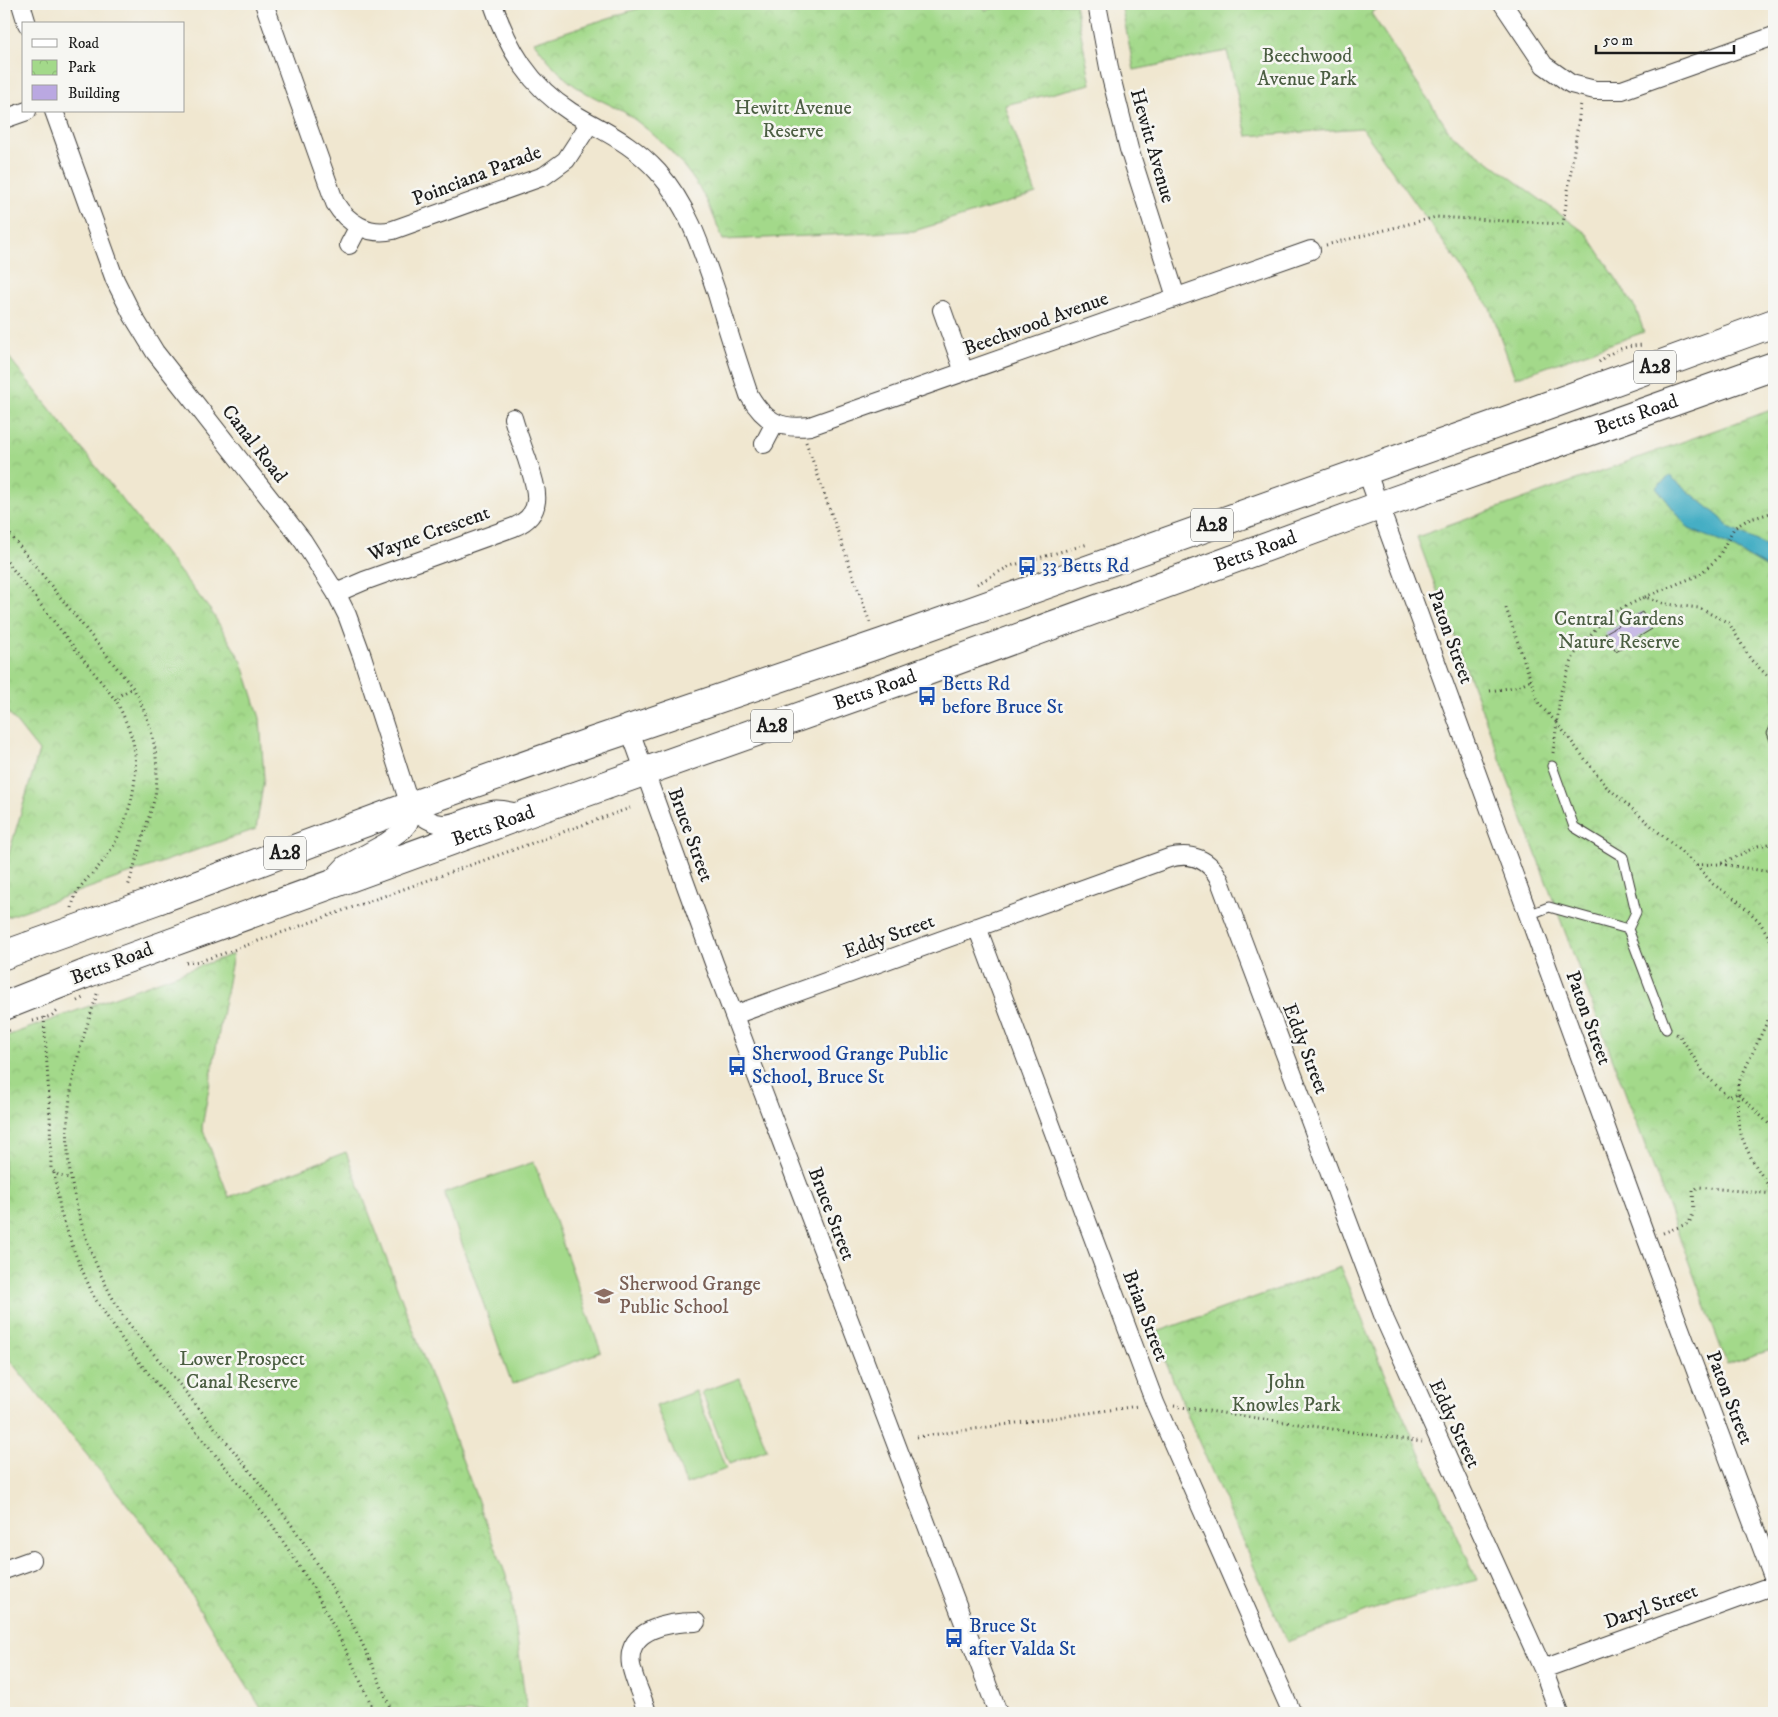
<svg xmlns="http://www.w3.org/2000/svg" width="1778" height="1717" viewBox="0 0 1778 1717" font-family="'IM FELL DW Pica',serif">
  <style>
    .green { fill: #a3d98a; stroke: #607a53 }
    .park { fill: url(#park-crowns); stroke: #607a53 }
    .water { fill: #45aec4; stroke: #306570 }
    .building { fill: #baa8e1 }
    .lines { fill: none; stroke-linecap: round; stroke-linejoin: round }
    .service-casing { stroke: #3c3a37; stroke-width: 11 }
    .minor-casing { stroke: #3c3a37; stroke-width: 20 }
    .trunk-casing { stroke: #3c3a37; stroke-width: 30 }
    .path { stroke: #3c3a37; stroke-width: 3; stroke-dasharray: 1 4; stroke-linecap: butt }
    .service { stroke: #fff; stroke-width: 9 }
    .minor { stroke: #fff; stroke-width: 18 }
    .trunk { stroke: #fff; stroke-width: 28 }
    .trunk-bridge-casing { stroke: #3c3a37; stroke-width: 30; stroke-linecap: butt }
    .path-bridge { stroke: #3c3a37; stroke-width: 3; stroke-dasharray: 1 4; stroke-linecap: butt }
    .trunk-bridge { stroke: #fff; stroke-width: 28 }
    .labels { text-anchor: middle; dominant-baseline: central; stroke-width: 5; stroke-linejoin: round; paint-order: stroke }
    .shield { fill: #f6f6f2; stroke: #5d5d5c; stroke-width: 1 }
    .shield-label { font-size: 19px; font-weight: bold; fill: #1c1c1c }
    .park-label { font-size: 20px; fill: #4b5e42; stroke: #f6f6f2 }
    .street-label { font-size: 20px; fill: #1c1c1c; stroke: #f6f6f2 }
    .transit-label { font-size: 20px; fill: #164399; stroke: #f6f6f2; text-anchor: start }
    .education-label { font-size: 20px; fill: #785e54; stroke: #f6f6f2; text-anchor: start }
  </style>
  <defs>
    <pattern id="park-crowns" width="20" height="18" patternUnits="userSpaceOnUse" patternTransform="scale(1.25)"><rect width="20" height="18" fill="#a3d98a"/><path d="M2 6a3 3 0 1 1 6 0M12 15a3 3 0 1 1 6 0" fill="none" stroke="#8cba76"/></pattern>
  </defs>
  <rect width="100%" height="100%" fill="#f6f6f2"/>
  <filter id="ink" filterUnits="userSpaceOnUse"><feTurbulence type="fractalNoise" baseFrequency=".02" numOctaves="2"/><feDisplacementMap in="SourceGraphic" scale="10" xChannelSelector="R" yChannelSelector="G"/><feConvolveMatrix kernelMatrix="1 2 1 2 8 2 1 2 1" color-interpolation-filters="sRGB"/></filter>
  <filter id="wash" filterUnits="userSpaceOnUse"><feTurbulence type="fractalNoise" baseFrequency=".0096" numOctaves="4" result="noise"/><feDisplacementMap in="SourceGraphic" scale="20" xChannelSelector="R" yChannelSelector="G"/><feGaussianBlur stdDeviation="1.12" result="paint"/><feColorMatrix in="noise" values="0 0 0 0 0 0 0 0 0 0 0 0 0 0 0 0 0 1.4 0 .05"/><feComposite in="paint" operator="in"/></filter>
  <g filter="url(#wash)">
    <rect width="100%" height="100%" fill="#f0e7d0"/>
    <path class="green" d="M534,1162L601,1352L512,1384L444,1193Z
      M740,1378L767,1450L729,1464L702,1392Z
      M696,1391L726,1469L686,1484L656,1406Z"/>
    <path class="park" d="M652,4H983L985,10L1011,4H1075L1091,84L1005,105L1036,194L914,231L723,240C718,227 713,214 707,201C688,166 657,134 624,112C606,102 586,95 570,82C556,71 545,56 534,42Z
      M1121,4H1385L1371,13L1451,134L1587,234L1636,309L1644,332L1515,378L1490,308L1362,128L1247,136L1227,51L1134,70Z
      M4,351L211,611L242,662L260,718L264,779L256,829L4,918V870L39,751L4,707Z
      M1774,409V1349L1727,1364L1417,537Z
      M233,954L202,1127L229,1197L346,1152L510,1586L527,1713H264L161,1546L4,1353V1037Z
      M1340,1267L1398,1404L1477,1580L1393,1602L1287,1642L1191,1424L1154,1333Z"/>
    <path class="water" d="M1670,476L1721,518L1729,528L1774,549V572L1728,545L1689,529L1656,487Z"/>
    <g id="blocks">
      <path class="building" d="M1642,612L1652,629L1616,651L1605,633Z
        M1774,718V752L1767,733Z"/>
    </g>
  </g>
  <g filter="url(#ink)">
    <use href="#blocks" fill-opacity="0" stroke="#3c3a37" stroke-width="1"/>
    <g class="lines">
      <g class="service-casing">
        <path id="service" d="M1552,766L1574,827L1623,857L1636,912L1628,929
          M1528,915L1549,907L1628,929L1666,1029"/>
      </g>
      <g class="minor-casing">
        <path id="minor" d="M21,4L27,24
          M493,4C508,49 530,86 571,112C604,132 631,142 658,172C689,207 702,250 717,294C727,328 738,362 749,395C764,421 780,430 810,426L1311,250
          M1097,4L1110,73L1129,149L1176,297
          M1503,4L1544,65L1571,84L1595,90H1622L1774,36
          M265,6L335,203C347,223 369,236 393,230L544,176L566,160L590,123
          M54,111L115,280L133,316L155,352L303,541L336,593L347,615L362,656L410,806L411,817L408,824L403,830L385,843L345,865L329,882
          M4,119L27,111
          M349,245L359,226
          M942,310L964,372
          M764,444L775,423
          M1366,470L1647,1240L1774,1580
          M336,593L364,581L514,527C548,513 535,485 527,459C522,445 517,432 513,418
          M629,728L714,963L998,1713
          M410,806C445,839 454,818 492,810C500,808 511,812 519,813
          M977,927L1155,1403L1292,1713
          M734,1015L1169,858C1191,852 1210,859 1220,881L1385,1320L1543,1669L1559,1713
          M4,1570L32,1560
          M1543,1669L1774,1585
          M647,1713C643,1697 634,1682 631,1665C625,1628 671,1622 696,1622"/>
      </g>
      <g class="trunk-casing">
        <g id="trunk">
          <path d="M160,899L410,806L594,741L882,643L1536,410L1774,323"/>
          <path d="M4,955L29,946"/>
          <path id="s1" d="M121,961L525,814L900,681L1379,506L1774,366"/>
          <path d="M4,1006L85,974"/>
        </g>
      </g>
      <path class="path" d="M1326,245L1436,217L1563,224L1581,103
        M1599,362C1613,350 1625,346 1643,345
        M806,442L870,623
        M4,527L133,688C152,721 161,759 155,797L128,887
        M4,558L117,702
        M977,584L1010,566L1088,544
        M1645,597L1699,575L1718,558L1734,528L1747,520L1774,512
        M1506,608L1539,704L1557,723L1560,694L1574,655L1606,616L1645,597L1666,604L1699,608L1729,623L1751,660L1774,682
        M1490,691L1515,687L1531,680
        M1553,753L1557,723L1606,786L1696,865L1713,884L1738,901L1759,921L1772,942L1774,948
        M1721,864L1764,871L1774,870
        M1697,865L1720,864L1758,846L1774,843
        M72,908C76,884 90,879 103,861C127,830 143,777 132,738C128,726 123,714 117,702L120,695L133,688
        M186,963L200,961L222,954L630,808
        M97,994C91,1014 84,1033 79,1053C68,1093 64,1139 71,1179C80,1228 97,1275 124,1317C138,1337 155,1355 171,1374C208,1420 246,1465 282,1512C328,1574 365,1641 392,1713
        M1774,1007L1738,1084C1738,1099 1736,1117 1740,1131C1747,1154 1760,1174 1774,1193
        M44,1017L50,1114L51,1168C56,1176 62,1177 71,1178
        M33,1021L51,1016L59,1010
        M4,1032L13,1029
        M1676,1034L1680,1036L1704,1073L1728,1097L1738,1093L1774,1129
        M54,1173L61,1214L76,1256L94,1297L130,1351L269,1520L314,1589L348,1654L375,1713
        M1663,1233L1689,1223L1694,1212L1693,1191L1698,1187L1774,1194
        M1174,1406L1422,1442
        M917,1437L1138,1406"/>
      <use href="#service" class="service"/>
      <use href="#minor" class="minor"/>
      <use href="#trunk" class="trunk"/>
      <g class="trunk-bridge-casing">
        <path id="trunk-bridge" d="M29,946L160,899
          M85,974L121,961"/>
      </g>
      <path class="path-bridge" d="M77,1001L85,997"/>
      <use href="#trunk-bridge" class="trunk-bridge"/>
    </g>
  </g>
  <defs>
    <g id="bus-bare" transform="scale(1.5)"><path d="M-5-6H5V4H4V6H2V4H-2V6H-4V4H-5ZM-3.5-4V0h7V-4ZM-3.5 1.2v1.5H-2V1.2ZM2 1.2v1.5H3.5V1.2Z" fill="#1a4fb4" stroke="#f6f6f2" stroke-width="2.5" paint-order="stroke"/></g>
    <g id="school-bare" transform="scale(1.5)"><path d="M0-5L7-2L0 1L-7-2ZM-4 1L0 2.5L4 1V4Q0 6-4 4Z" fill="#8d6e63" stroke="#f6f6f2" stroke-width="2.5" paint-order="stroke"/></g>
  </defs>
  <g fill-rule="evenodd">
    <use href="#bus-bare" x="1027" y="566"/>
    <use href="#bus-bare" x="927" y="696"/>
    <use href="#bus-bare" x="737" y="1066"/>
    <use href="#school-bare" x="604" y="1296"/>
    <use href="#bus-bare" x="954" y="1638"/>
  </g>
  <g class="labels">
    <g class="shield">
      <rect x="1634" y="350.5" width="42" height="33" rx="4"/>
      <rect x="1191" y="508.5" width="42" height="33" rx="4"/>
      <rect x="751" y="709.5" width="42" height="33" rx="4"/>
      <rect x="264" y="836.5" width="42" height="33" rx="4"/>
    </g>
    <g class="shield-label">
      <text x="1655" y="367">A28</text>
      <text x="1212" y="525">A28</text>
      <text x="772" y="726">A28</text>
      <text x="285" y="853">A28</text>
    </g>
    <g class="park-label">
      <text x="1307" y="56">Beechwood<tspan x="1307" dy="23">Avenue Park</tspan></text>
      <text x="793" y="108">Hewitt Avenue<tspan x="793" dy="23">Reserve</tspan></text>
      <text x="1619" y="619">Central Gardens<tspan x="1619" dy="23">Nature Reserve</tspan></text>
      <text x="242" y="1359">Lower Prospect<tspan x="242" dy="23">Canal Reserve</tspan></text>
      <text x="1286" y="1382">John<tspan x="1286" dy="23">Knowles Park</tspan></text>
    </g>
    <g class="street-label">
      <text transform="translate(1152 146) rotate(74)">Hewitt Avenue</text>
      <text transform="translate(477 176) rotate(-21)">Poinciana Parade</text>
      <text transform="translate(1036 324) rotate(-20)">Beechwood Avenue</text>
      <text stroke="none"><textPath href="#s1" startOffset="1611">Betts Road</textPath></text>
      <text transform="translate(254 444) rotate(52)">Canal Road</text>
      <text transform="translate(429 534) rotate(-20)">Wayne Crescent</text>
      <text stroke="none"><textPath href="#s1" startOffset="1206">Betts Road</textPath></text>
      <text transform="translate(1450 637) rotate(70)">Paton Street</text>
      <text stroke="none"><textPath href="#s1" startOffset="801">Betts Road</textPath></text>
      <text stroke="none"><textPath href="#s1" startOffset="396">Betts Road</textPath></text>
      <text transform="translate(690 835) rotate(70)">Bruce Street</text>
      <text transform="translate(889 937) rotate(-20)">Eddy Street</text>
      <text transform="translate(112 964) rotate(-21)">Betts Road</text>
      <text transform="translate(1588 1018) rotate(70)">Paton Street</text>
      <text transform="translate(1305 1049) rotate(69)">Eddy Street</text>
      <text transform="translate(831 1214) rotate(69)">Bruce Street</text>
      <text transform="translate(1145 1316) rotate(69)">Brian Street</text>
      <text transform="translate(1729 1398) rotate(69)">Paton Street</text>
      <text transform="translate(1454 1424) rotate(65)">Eddy Street</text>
      <text transform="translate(1651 1607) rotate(-20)">Daryl Street</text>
    </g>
    <g class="transit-label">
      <text x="1042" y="566">33 Betts Rd</text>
      <text x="942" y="684">Betts Rd<tspan x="942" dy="23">before Bruce St</tspan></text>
      <text x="752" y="1054">Sherwood Grange Public<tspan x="752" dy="23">School, Bruce St</tspan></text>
      <text x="969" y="1626">Bruce St<tspan x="969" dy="23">after Valda St</tspan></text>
    </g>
    <g class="education-label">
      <text x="619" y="1284">Sherwood Grange<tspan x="619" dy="23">Public School</tspan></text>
    </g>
  </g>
  <rect width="1778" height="1717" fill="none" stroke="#f6f6f2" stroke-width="20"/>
  <rect x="22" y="22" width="162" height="90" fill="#f6f6f2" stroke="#9f9f9c"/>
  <rect x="32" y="39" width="25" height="8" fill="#ffffff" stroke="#9f9f9c"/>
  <text x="68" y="48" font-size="15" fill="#1c1c1c">Road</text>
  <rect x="32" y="60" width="25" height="15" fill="url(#park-crowns)" stroke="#9f9f9c"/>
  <text x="68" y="72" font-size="15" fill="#1c1c1c">Park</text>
  <rect x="32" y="85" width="25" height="15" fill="#baa8e1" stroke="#9f9f9c"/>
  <text x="68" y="98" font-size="15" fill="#1c1c1c">Building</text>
  <path d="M1596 45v8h138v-8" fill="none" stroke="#1c1c1c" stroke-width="2.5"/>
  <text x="1603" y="45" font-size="15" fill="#1c1c1c" stroke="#f6f6f2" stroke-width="4" paint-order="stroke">50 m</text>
</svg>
